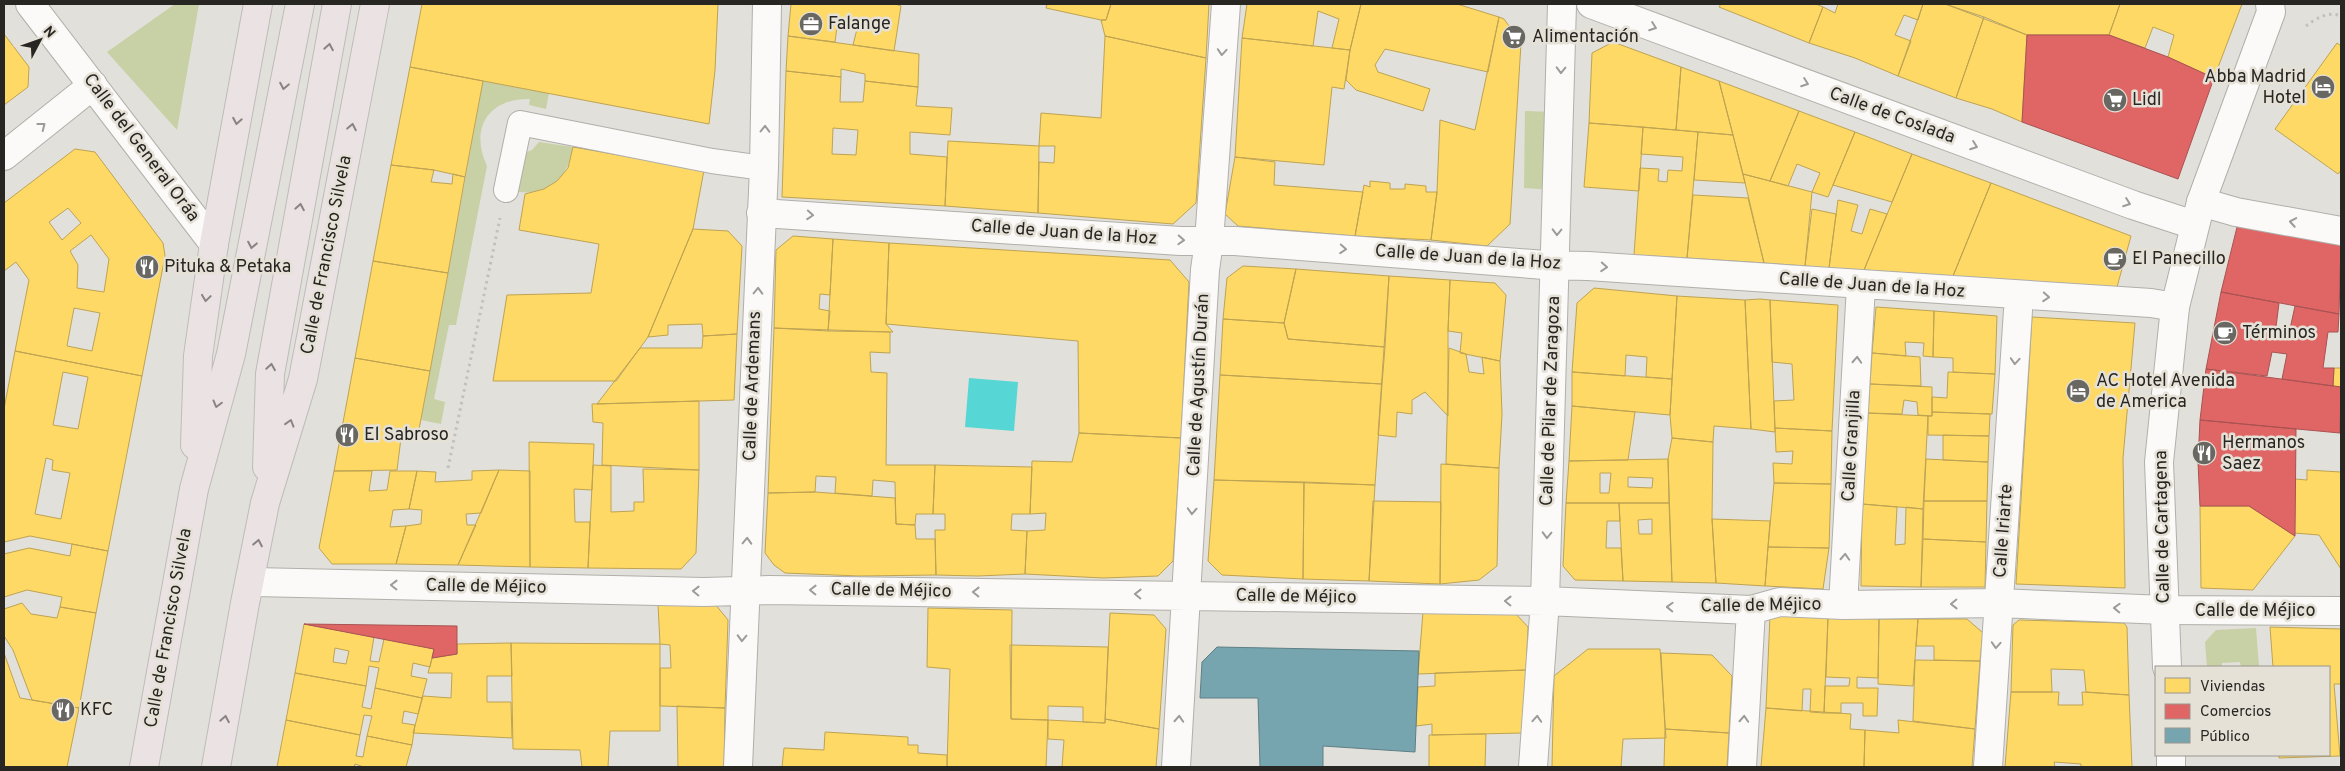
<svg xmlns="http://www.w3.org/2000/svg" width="2345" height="771" viewBox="0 0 2345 771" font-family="Overpass,sans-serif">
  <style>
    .green { fill: #c8d0a5 }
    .water { fill: #56d6d4 }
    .homes { fill: #ffd966; stroke: #bea352; fill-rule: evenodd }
    .shops { fill: #e06666; stroke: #a85352 }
    .public { fill: #76a5af; stroke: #5e7f85 }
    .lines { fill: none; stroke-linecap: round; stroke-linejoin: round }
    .pedestrian-casing { stroke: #b0afaa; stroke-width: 26 }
    .minor-casing { stroke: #b0afaa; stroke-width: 30 }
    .tertiary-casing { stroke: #b0afaa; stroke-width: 30 }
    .primary-casing { stroke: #bdbcb9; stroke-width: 30 }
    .path { stroke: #c2c0be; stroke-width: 3; stroke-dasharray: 2.5 4; stroke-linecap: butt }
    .pedestrian { stroke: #fbfaf9; stroke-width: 24 }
    .minor { stroke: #fbfaf9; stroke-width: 28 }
    .tertiary { stroke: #fbfaf9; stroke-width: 28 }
    .primary { stroke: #ebe2e3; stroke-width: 28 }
    .oneway { stroke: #9c9b98 }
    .oneway2 { stroke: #898482 }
    .labels { text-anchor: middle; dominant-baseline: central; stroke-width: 5; stroke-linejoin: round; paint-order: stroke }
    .poi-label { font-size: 18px; fill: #272622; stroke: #e5e1d7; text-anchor: start }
    .street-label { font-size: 18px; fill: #272622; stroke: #e5e1d7 }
  </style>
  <rect width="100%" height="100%" fill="#e2e0da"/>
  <path class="green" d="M175,4H199L177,130L107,52Z
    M483,81L549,93L546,109L529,105L530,99C489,98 469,128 487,166L456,325H449L434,399L445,402L441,424L421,420Z
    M1525,111L1555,112L1552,190L1524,188Z
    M539,142L573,147C568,179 547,198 513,191L521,154L532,150Z
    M2256,628L2259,667H2241L2240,662L2222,663V667H2207L2205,642L2216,630Z"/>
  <path class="water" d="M969,378L1018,382L1014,431L965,427Z"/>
  <path class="homes" d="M422,4H718L715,70L709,124L410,67Z
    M791,4H895L901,6L894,51L853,45L858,25L838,20L835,42L788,36Z
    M1047,4H1111L1106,20H1101L1046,8Z
    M1111,4H1209L1206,58L1105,36L1101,20H1106Z
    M1247,4H1361L1350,50L1332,48L1339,19L1318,11L1313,46L1242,38Z
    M1361,4H1457L1499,17L1488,72L1385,49L1375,65L1378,72L1430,89L1423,111L1356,90L1346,80L1350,50Z
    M1721,4H1816L1823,7L1809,43L1719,7Z
    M1838,4H1923L1918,20L1904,15L1895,35L1911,41L1898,76L1855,58L1809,43L1823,7L1835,13Z
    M1923,4H1945L1984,17L1956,98L1898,76Z
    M1945,4H2120L2109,35H2027Z
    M2120,4H2242L2214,78L2168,57L2174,35L2153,27L2145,48L2109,35Z
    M1499,17L1504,19L1521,43L1510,224L1487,246L1431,240L1437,192L1440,120L1475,130Z
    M1984,17L2027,35L2022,122L1992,109L1956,98Z
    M4,34L29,67L28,87L4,105Z
    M788,36L919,54L918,87L865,81V74L841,69V77L786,71Z
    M1105,36L1206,58L1196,203L1173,224L1038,213L1039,162L1054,163L1055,146H1039L1041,113L1101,118Z
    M1242,38L1350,50L1344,89L1332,87L1324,165L1235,157Z
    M1613,42L1681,67L1676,130L1589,123L1592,53Z
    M2337,43L2341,46V170L2338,174L2275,129Z
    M410,67L483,81L465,177L434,170L391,165Z
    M1681,67L1719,81L1733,135L1676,130Z
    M786,71L841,77L840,102H863L865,81L918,87L916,106L952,108L950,135L910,132V154L947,157L945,206L782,197ZM833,128L858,130L856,155L832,154Z
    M1719,81L1799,111L1770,181L1743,174Z
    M1799,111L1855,132L1828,197L1812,192L1820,173L1797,164L1788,186L1770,181Z
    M1589,123L1643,127L1639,191L1584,187Z
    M1643,127L1698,132L1687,258L1634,255L1640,168L1659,169L1658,181L1667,182L1668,170L1682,171L1683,157L1641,154Z
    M1698,132L1733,135L1745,183L1694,180Z
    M1855,132L1912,154L1892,202L1833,185Z
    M948,141L1039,146L1038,213L945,206Z
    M573,147L704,170L693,229L648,337L616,381H493L507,295L591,293L599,244L519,230L525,194L544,189L557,181L568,168Z
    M75,149L95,152L163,243L165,256L142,376L15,351L29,280L16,262L4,271V203ZM68,208L81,223L62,240L49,222ZM91,235L109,259L104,292L77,288L78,265L70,251ZM74,308L100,313L92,351L67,346Z
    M1912,154L1991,183L1953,276L1864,270Z
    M1235,157L1275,162L1274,185L1363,192L1355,236L1238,226L1225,214Z
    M391,165L434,170L431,182L452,184L453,174L465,177L448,273L373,261Z
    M1743,174L1812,192L1805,266L1764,263Z
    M1370,181L1390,183V189H1405V184L1426,186V192H1437L1431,240L1355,236L1364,185L1370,187Z
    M1991,183L2131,236L2117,287L1953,276Z
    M1693,195L1748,198L1764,263L1687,258Z
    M1838,200L1858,205L1851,231L1862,234L1870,209L1887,214L1864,270L1829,268Z
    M1812,209L1836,214L1829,268L1805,266Z
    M693,229L728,231L742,246L737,334L703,336L702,324L668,325V335L648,337Z
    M793,236L833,239L830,295L820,294L819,309L830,311L828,331L774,328L776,250Z
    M833,239L889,243L886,324L893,332L828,331Z
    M889,243L1170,260L1189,282L1181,438L1079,433L1078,341L886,324Z
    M373,261L448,273L430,371L355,358Z
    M1243,266L1296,269L1284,323L1223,319L1227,278Z
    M1296,269L1389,276L1385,347L1288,339L1284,323Z
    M1389,276L1450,280L1448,331V416L1425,392L1412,400V414L1397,412L1396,437L1378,435Z
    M1450,280L1495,283L1506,295L1500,361L1460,353L1462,333L1448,331Z
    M1594,288L1677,296L1672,379L1646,377L1647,357L1626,355L1625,376L1572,372L1577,303Z
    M1677,296L1745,300L1751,429L1714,426L1713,442L1672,438L1670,415Z
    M1760,299L1770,300L1775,432L1751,429L1745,300Z
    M1770,300L1838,305L1832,431L1775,428L1774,401L1794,400L1792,364L1772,362Z
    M1876,307L1934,311L1933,357L1923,356L1924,343L1905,342L1906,356L1872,353Z
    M1934,311L1997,316L1995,374L1953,372V358L1933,357Z
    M2032,317L2135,323L2123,458L2125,588L2016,584Z
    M1223,319L1284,323L1288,339L1385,347L1382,384L1220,375Z
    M774,328L890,332V353L870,352L871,372L887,373L886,465H935L933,514H916L915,525L896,524L895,482L873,480L872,496L835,493L836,477L816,476L815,492L768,493Z
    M737,334L734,400L597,404L640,348H702L703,336Z
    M1449,348L1466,354L1469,372L1484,374L1482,357L1500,361L1502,414L1499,468L1446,464Z
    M15,351L142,376L108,551L30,536L4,542V409ZM63,372L88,377L78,429L53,425ZM46,458L53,460L52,470L70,473L61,519L35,514Z
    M1872,353L1920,357L1921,386L1870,384Z
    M355,358L430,371L417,440L401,438L397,470L334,471Z
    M2334,368H2341V387L2333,386Z
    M1572,372L1672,379L1670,415L1572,406Z
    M1948,372L1995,374L1992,414L1932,412V397L1947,398Z
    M1220,375L1382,384L1375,485L1214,480Z
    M1870,384L1932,387V416L1918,415L1917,402L1904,400L1902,414L1868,413Z
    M699,401V470L602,465L603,423L593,422L592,404Z
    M1572,406L1635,412L1628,460L1569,461Z
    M1932,412L1990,414L1989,436L1928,435V416H1932Z
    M1868,413L1928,416L1923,509L1862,504Z
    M1775,428L1832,431L1831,484L1774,483L1773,463L1792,464L1793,451L1776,452Z
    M1079,433L1181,438L1173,561L1158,576L1103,578L1025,574L1027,531L1045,530L1046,513L1030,514L1032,461L1072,462Z
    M1943,435L1989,436L1988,462L1943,460Z
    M1672,438L1713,442L1712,519L1716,583L1672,582L1668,459Z
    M529,442L594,444L592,490L574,489L575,522H590L588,568L530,567Z
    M1668,459L1669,503H1566L1569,461ZM1600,473H1611L1609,493H1600ZM1628,477L1653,478L1652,488L1628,487Z
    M1926,459L1988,462L1987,501H1924Z
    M1441,464L1499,468L1497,566L1479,580L1440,584Z
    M593,465L611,466V512L634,511V502H644L643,469L699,470L696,553L681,569L588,568Z
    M935,465L1032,467L1030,514H1012L1011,530L1027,531L1025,574L978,576L936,575L935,530H945V514H933Z
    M499,470L481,513L466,514L467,525H476L458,565L396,564L406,526L421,524L422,510L409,509L417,471L436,472L435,482L472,480V471Z
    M499,470L530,471V567L458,565Z
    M2307,470L2341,472V569L2319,535L2294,533L2295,479L2307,480Z
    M334,471H372L369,491L387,490L390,471H417L409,509L393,510L390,527L406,526L396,564H332L319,548Z
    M1214,480L1304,482L1303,579L1222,575L1208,561Z
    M1304,482L1375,485L1369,581L1303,579Z
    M1774,483L1831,484L1829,548L1768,547Z
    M815,492L895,498L896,524L915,525L916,539H935L936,575L859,576L785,573L774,565L765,553L768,493Z
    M1373,501L1441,502L1440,584L1369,581Z
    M1924,501H1987L1986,542L1923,539Z
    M1566,503H1619L1620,521H1607L1606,548H1621L1623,581L1575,580L1563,566Z
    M1619,503H1669L1672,582L1623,581ZM1652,519V534H1639L1638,520Z
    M1862,504L1897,507L1895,545L1905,544L1906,507L1923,509L1921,587L1861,586Z
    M2200,506H2249L2295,536L2253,590L2201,588Z
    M1712,519L1770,521L1765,586L1716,583Z
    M1923,539L1986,542L1985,587H1921Z
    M72,544L108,551L96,613L60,607L62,597L27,590L4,597V554L29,548L70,556Z
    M1768,547L1829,548L1823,589L1765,586Z
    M22,603L31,614L57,618L60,607L96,613L79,708L32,700L13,650L4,636V609Z
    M658,604H715L728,620L725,708L660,706V668H671L670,645L660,644Z
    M928,608L1012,610L1011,719L1048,720L1046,767H947L950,669L927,667Z
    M1423,612H1514L1528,627L1526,670L1418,674Z
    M1110,613L1154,615L1166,629L1159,729L1105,719Z
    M1770,616L1828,617L1824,713L1810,712L1811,689H1803L1802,711L1766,708Z
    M1828,617L1879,619L1878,678L1857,677V688H1878L1877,716H1863V703H1841V713H1824L1825,686H1849L1850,678L1826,677Z
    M1879,619H1918L1913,686L1878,684Z
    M1918,619H1967L1983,633L1980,661L1934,660V646H1916Z
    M2019,620L2124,623L2127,627L2129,695L2086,692L2084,670L2051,669L2052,692H2011L2013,625Z
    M304,624L374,637L370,661L379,662L384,639L434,649L430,667L413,663L411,676L427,679L422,698L375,688L379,668L369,666L366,686L295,673ZM335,648L349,651L346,664L333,662Z
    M2270,627L2341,629V684H2334L2340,756L2279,758V755H2329V667H2273Z
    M511,643L512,676H487V702H511L512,738L413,733L423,696L451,698L452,673H428L432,658L457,654V644Z
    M511,643L660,644V731H610L608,767H582L580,750L513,749Z
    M1010,645L1108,647L1105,723L1083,722V707L1048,706V720L1011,719Z
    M1588,649H1660L1666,738L1623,739L1621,767H1552L1554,676Z
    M4,653L20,698L79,708L67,767H4Z
    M1661,653L1712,655L1732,676L1729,733L1665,729Z
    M1915,660L1980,661L1975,729L1913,721Z
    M1526,670L1522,733L1432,735V724L1416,726L1418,687L1435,686V673Z
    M295,673L366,686L362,707L371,709L375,688L422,698L418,714L404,711L402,723L415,725L412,745L367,736L372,716L364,715L360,735L286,720Z
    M2011,692H2059L2058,705H2083L2082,692L2129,695L2132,767H2081V764L2054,762L2055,767H2005Z
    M677,706L725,708L724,767H678Z
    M1766,708L1851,714L1850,729L1865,730L1864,767H1761Z
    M1105,719L1159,729L1156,767H1062L1064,740L1048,739V720L1105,723Z
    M286,720L360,735L356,756L363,757L367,736L412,745L406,767H364L355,764L354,767H277Z
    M1898,720L1975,729L1972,767H1864L1865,730L1899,733Z
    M1665,729L1729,733L1727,767H1664Z
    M825,732L908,737V745H918V753L947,755V767H782L784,748L824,750Z
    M1486,734L1485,767H1429V735Z"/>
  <path class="shops" d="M2027,35H2109L2168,57L2214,78L2178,179L2022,122Z
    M2238,223L2341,242L2339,314L2221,292Z
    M2221,292L2279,303L2276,327L2290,329L2295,306L2339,314L2338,332H2328L2323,368H2334L2333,386L2282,379L2287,354L2272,352L2267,376L2206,369Z
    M2206,369L2341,387L2340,433L2200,420Z
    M2200,420L2296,429L2295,536L2249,506H2200L2198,462Z
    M304,624L457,626V654L432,658L434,649Z"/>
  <path class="public" d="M1217,647L1419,651L1415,752L1323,746V767H1260L1258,698H1200L1202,662Z"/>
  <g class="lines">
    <g class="pedestrian-casing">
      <path id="pedestrian" d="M506,190L520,123L712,161L764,168"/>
    </g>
    <g class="minor-casing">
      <path id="minor" d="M30,4L214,244
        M1591,4L2133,205L2194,225
        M4,156L93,85
        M2201,202L2236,212L2341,231
        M761,213L1180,241H1235L1545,265L1588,266L2151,303L2175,307
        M250,582L704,592L769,590L1545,601L1751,610L1780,602L1843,605L1999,603L2165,610L2341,611
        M1843,605L1861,286
        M738,767L764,168L767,4
        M1176,767L1205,270L1209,241L1226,4
        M1533,767L1545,601L1562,4
        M1742,767L1751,610
        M1988,767L2019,295"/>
    </g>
    <g class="tertiary-casing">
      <path id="tertiary" d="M2167,667L2159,462L2175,307L2201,202L2271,12L2270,4
        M2171,755V767"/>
    </g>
    <g class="primary-casing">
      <path id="primary" d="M195,445L198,356L214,244L258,4
        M267,467L270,374L337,4
        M144,767L194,489L231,354L300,4
        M216,767L245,603L265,503L303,379L375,4"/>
    </g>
    <path class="path" d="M2306,26C2316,18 2329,11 2341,16
      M448,468L500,218"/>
    <use href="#pedestrian" class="pedestrian"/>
    <use href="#minor" class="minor"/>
    <use href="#tertiary" class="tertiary"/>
    <use href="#primary" class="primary"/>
  </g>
  <defs><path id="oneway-chevron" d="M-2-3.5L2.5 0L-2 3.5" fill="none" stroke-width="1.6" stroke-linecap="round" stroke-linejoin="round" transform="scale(1.25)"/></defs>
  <g class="oneway">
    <use href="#oneway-chevron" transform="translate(1653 27) rotate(20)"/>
    <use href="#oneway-chevron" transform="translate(1222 52) rotate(94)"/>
    <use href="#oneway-chevron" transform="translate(1561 70) rotate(91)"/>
    <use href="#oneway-chevron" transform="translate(1805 83) rotate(20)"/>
    <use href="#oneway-chevron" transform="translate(42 126) rotate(-38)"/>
    <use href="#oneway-chevron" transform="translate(765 129) rotate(-89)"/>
    <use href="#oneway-chevron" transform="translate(1974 146) rotate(20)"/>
    <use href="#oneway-chevron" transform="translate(2127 203) rotate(20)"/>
    <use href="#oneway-chevron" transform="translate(810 215) rotate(4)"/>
    <use href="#oneway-chevron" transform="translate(2293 222) rotate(-170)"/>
    <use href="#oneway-chevron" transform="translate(1557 232) rotate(91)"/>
    <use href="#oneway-chevron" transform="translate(1181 240) rotate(3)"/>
    <use href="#oneway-chevron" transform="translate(1343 249) rotate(4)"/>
    <use href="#oneway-chevron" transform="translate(1604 267) rotate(4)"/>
    <use href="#oneway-chevron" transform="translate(758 291) rotate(-88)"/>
    <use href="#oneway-chevron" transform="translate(2046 297) rotate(4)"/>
    <use href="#oneway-chevron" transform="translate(1857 360) rotate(-87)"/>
    <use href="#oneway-chevron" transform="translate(2015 361) rotate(94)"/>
    <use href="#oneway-chevron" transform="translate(1192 511) rotate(93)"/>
    <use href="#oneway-chevron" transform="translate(1547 535) rotate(92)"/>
    <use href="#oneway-chevron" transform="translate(747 541) rotate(-88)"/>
    <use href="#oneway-chevron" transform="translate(1845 557) rotate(-87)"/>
    <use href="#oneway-chevron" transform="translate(394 585) rotate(-179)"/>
    <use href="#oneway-chevron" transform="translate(813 590) rotate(-179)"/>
    <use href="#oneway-chevron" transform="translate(696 591) rotate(-179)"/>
    <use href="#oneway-chevron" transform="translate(976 592) rotate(-179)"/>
    <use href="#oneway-chevron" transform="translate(1138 594) rotate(-179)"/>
    <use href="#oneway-chevron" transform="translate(1508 601) rotate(-179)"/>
    <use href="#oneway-chevron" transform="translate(1954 604) rotate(179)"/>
    <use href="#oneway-chevron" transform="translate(1670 607) rotate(-178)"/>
    <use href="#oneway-chevron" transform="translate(2117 608) rotate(-178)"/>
    <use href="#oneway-chevron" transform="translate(742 638) rotate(92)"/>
    <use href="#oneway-chevron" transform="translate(1996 645) rotate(94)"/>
    <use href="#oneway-chevron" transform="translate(1179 719) rotate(-87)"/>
    <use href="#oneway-chevron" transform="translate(1537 719) rotate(-86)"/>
    <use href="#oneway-chevron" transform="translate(1744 719) rotate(-87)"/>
  </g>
  <g class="oneway2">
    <use href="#oneway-chevron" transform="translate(329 47) rotate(-80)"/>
    <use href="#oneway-chevron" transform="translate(284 86) rotate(101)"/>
    <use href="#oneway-chevron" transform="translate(237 121) rotate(100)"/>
    <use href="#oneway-chevron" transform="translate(352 127) rotate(-79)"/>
    <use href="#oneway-chevron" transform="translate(300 207) rotate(-80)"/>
    <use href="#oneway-chevron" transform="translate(252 245) rotate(101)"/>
    <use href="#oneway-chevron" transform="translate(206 298) rotate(98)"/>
    <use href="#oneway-chevron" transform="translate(271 367) rotate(-81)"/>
    <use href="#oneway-chevron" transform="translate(217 404) rotate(105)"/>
    <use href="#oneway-chevron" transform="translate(290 423) rotate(-73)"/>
    <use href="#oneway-chevron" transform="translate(258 543) rotate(-79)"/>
    <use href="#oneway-chevron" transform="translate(225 719) rotate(-80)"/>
  </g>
  <defs>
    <g id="office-disc" transform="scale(1.25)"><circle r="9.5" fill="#686762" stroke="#e5e1d7"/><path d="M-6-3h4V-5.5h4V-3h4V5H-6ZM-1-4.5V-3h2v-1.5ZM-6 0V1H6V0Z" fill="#fff"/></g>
    <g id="supermarket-disc" transform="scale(1.25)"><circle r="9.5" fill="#686762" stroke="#e5e1d7"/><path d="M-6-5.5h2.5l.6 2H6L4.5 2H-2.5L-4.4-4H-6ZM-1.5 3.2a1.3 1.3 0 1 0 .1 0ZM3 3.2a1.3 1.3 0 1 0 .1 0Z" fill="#fff"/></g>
    <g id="hotel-disc" transform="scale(1.25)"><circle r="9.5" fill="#686762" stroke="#e5e1d7"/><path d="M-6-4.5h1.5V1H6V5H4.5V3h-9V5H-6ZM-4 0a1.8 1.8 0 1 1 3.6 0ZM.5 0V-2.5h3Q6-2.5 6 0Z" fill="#fff"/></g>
    <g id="cafe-disc" transform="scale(1.25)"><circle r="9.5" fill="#686762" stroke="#e5e1d7"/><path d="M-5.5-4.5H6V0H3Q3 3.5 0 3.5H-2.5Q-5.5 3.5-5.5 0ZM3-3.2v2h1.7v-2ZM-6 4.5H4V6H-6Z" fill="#fff"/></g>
    <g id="restaurant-disc" transform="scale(1.25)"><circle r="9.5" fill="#686762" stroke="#e5e1d7"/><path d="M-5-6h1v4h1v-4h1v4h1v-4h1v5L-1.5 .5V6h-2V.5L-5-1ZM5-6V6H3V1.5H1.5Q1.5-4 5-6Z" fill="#fff"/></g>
  </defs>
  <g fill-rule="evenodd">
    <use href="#office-disc" x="811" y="24"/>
    <use href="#supermarket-disc" x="1514" y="37"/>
    <use href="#hotel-disc" x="2323" y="87"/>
    <use href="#supermarket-disc" x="2115" y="100"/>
    <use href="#cafe-disc" x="2115" y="259"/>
    <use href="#restaurant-disc" x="147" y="267"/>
    <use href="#cafe-disc" x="2225" y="333"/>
    <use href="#hotel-disc" x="2078" y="391"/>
    <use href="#restaurant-disc" x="347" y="435"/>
    <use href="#restaurant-disc" x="2204" y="453"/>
    <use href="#restaurant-disc" x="63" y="710"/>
  </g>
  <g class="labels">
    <g class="poi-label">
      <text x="828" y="24">Falange</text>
      <text x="1532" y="37">Alimentación</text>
      <text x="2306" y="77" text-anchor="end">Abba Madrid<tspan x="2306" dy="21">Hotel</tspan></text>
      <text x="2132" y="100">Lidl</text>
      <text x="2132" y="259">El Panecillo</text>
      <text x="164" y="267">Pituka &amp; Petaka</text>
      <text x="2242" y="333">Términos</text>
      <text x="2096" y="381">AC Hotel Avenida<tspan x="2096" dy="21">de America</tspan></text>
      <text x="364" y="435">El Sabroso</text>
      <text x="2222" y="443">Hermanos<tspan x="2222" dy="21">Saez</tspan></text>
      <text x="80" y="710">KFC</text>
    </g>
    <g class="street-label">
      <text transform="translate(1892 116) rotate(20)">Calle de Coslada</text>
      <text transform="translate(141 148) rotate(53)">Calle del General Oráa</text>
      <text transform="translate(1064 233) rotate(4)">Calle de Juan de la Hoz</text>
      <text transform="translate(327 255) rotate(-79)">Calle de Francisco Silvela</text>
      <text transform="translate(1468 258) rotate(4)">Calle de Juan de la Hoz</text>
      <text transform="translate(1872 286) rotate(4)">Calle de Juan de la Hoz</text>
      <text transform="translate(1199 385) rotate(-87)">Calle de Agustín Durán</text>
      <text transform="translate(753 386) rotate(-88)">Calle de Ardemans</text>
      <text transform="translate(1551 401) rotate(-88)">Calle de Pilar de Zaragoza</text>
      <text transform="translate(1852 446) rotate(-87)">Calle Granjilla</text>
      <text transform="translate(2163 527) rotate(-91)">Calle de Cartagena</text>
      <text transform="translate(2004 531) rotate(-86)">Calle Iriarte</text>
      <text transform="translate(486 587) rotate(1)">Calle de Méjico</text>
      <text transform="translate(891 591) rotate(1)">Calle de Méjico</text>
      <text transform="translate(1296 597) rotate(1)">Calle de Méjico</text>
      <text transform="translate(1761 606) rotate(-1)">Calle de Méjico</text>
      <text x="2255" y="611">Calle de Méjico</text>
      <text transform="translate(169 628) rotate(-80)">Calle de Francisco Silvela</text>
    </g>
  </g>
  <rect width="2345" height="771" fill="none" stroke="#272622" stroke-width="10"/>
  <rect x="2155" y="666" width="175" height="90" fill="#e5e1d7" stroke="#99968f"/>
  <rect x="2165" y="678" width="25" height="15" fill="#ffd966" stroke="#99968f"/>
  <text x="2200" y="691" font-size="15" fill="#272622">Viviendas</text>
  <rect x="2165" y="704" width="25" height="15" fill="#e06666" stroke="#99968f"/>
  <text x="2200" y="716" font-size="15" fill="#272622">Comercios</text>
  <rect x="2165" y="728" width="25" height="15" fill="#76a5af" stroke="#99968f"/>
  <text x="2200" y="741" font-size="15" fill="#272622">Público</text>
  <g transform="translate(40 40) rotate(49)" stroke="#e5e1d7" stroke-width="4" paint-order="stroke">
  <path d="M0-4L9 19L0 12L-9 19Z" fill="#272622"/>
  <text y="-8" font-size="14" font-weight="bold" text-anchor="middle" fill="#272622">N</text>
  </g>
</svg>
